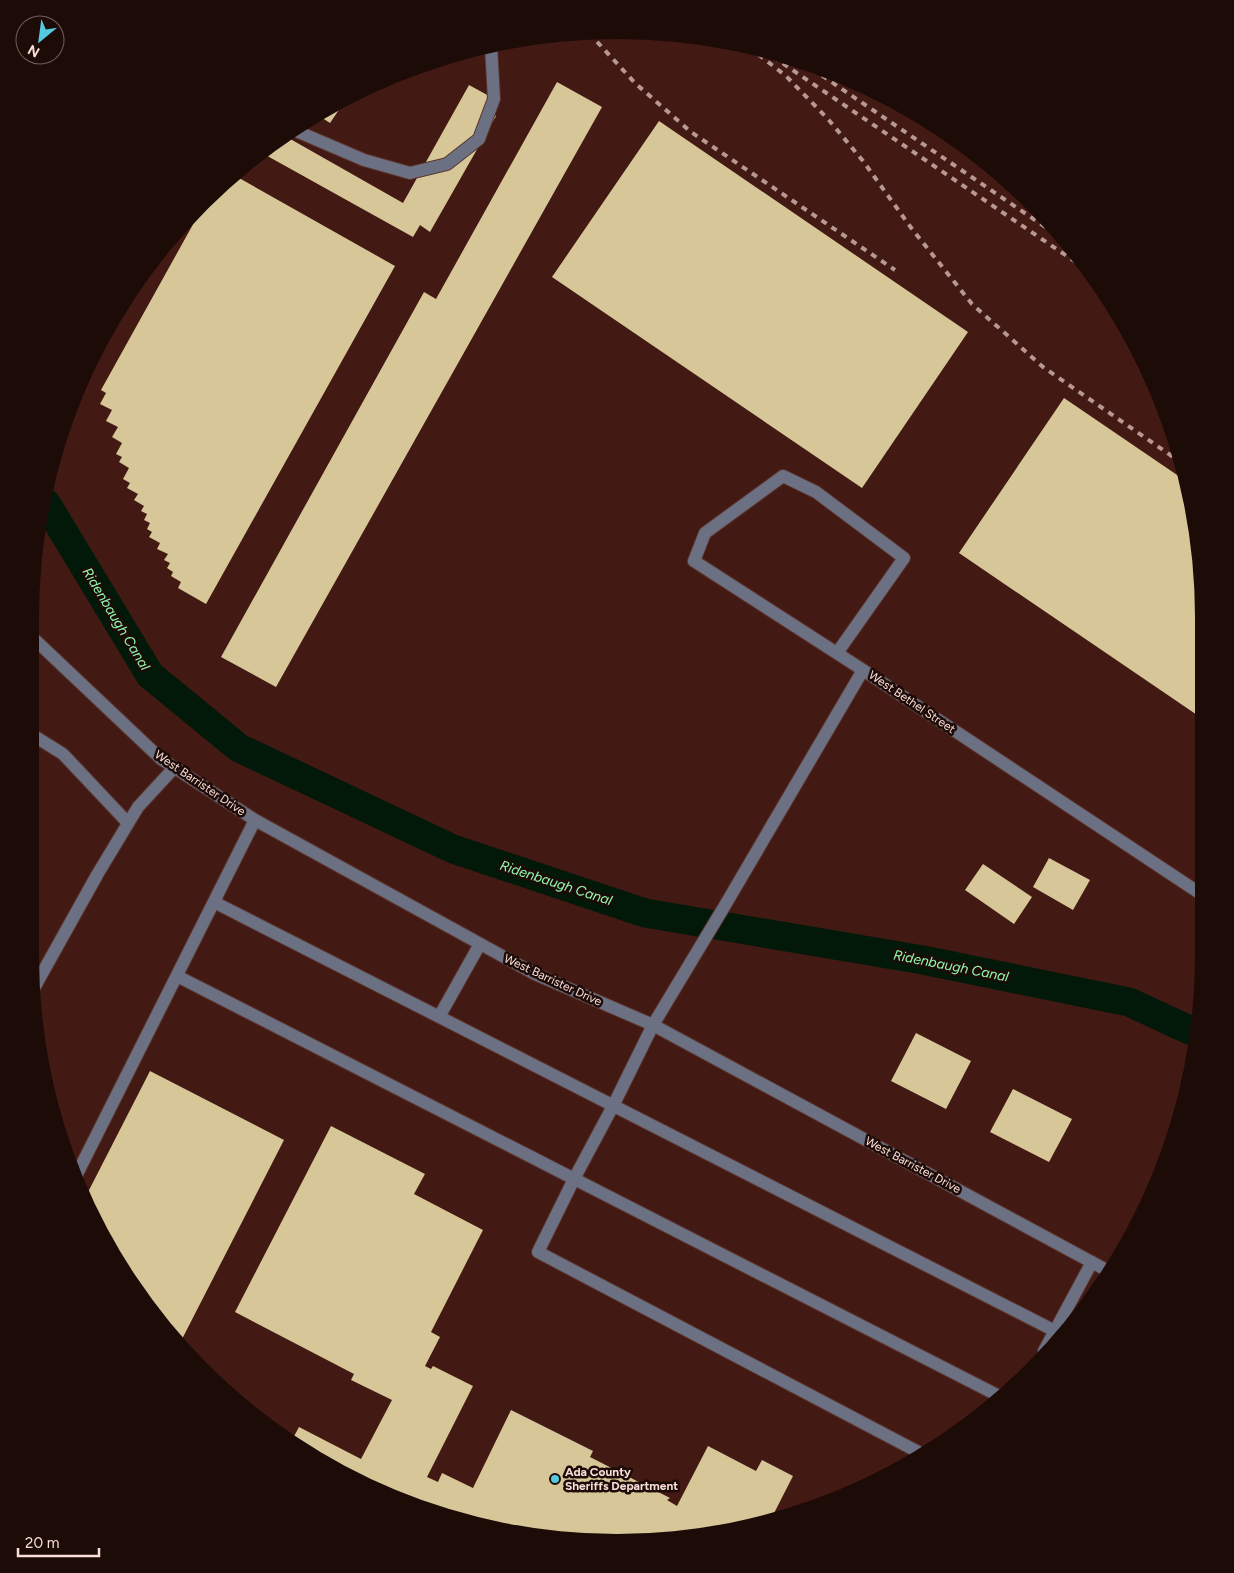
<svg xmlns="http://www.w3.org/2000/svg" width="1234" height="1573" viewBox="0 0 1234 1573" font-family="Figtree,sans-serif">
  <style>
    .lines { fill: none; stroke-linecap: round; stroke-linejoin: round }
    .canal { stroke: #021909; stroke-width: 29 }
    .building { fill: #d7c798 }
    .minor-casing { stroke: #5c352f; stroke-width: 14 }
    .minor { stroke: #6b7183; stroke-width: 12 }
    .rail { stroke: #b89892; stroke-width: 4; stroke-dasharray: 6 6; stroke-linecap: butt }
    .poi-dot { fill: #55cadf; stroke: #1d0b08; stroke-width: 2 }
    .labels { text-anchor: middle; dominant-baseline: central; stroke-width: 5; stroke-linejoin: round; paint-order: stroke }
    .street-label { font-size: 12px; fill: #faded8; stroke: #1d0b08 }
    .poi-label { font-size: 12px; font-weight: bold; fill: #faded8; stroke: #1d0b08; text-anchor: start }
    .water-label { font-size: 14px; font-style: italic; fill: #90fbaf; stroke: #1d0b08 }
  </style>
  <rect width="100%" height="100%" fill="#421a13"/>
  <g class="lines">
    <path class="canal" d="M46,503L150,675L239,748L453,849L645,913L923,960L1129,1002L1196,1033"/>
  </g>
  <path class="building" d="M557,82L602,107L276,687L221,657L424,292L436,299Z
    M469,85L491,97L484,109L496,116L430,232L420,225L413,237L262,153L285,136L403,203Z
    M347,98L330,123L316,114L323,109Z
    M659,121L968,332L862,488L552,277Z
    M232,174L395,266L206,604L178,588L181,582L171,576L173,572L167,568L170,563L164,560L168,554L157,549L160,543L149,537L152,532L147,529L150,523L144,520L147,514L141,511L144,506L134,500L138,494L127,488L130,483L123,479L129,468L119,462L122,457L116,454L122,443L112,437L118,427L106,421L112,410L100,404L106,393L101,390L206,201Z
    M1064,398L1183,479L1203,578V719L959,553Z
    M1049,858L1090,880L1073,910L1033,887Z
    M983,864L1032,897L1014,924L965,890Z
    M916,1033L971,1061L946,1109L891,1081Z
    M150,1071L284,1140L180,1343L109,1250L86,1196Z
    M1013,1089L1072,1119L1049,1162L990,1132Z
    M331,1126L425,1174L414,1194L483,1230L431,1332L440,1337L425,1366L431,1369L433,1366L473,1386L427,1477L438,1482L442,1473L473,1488L511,1410L593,1451L590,1457L670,1498L667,1500L677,1506L708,1446L756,1471L762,1460L793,1476L769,1523L617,1543L465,1523L324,1464L292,1440L299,1427L361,1459L392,1400L351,1380L354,1374L235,1312Z"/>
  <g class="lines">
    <g class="minor-casing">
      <path id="minor" d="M294,130L364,160L410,173L447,164L479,139L494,99L491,46
        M31,636L161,759L255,820L535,974L653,1025L1110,1272
        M837,653L904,558L816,492L783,476L705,533L694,561L863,670
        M31,734L63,754L128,823
        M214,902L1055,1331
        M177,976L1003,1398
        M34,988L97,875L138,807L174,768
        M439,1017L480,944
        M77,1174L255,820
        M1044,1351L1092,1262
        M924,1455L538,1252L574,1179L613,1106L653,1025L724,907L863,670L1204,896"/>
    </g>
    <use href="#minor" class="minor"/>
    <path class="rail" d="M589,33L635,83L691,132L895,270
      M749,47L786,76L828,119L863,161L912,229L972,304L1043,367L1179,461
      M763,50L1086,269
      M802,62L1066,241"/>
  </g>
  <circle class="poi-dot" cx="555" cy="1479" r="5"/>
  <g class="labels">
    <g class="street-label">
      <text transform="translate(912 702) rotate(34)">West Bethel Street</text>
      <text transform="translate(200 783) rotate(34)">West Barrister Drive</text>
      <text transform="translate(553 980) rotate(25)">West Barrister Drive</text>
      <text transform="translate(913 1165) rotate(28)">West Barrister Drive</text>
    </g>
    <g class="poi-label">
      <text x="565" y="1472">Ada County<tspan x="565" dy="14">Sheriffs Department</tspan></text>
    </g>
    <g class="water-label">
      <text transform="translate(116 619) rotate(59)">Ridenbaugh Canal</text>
      <text transform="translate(556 883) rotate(18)">Ridenbaugh Canal</text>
      <text transform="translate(951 966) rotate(11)">Ridenbaugh Canal</text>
    </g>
  </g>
  <path d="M0 0H1234V1573H0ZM617 39H617A578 578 0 0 1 1195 617V956A578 578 0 0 1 617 1534H617A578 578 0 0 1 39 956V617A578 578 0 0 1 617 39Z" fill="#1d0b08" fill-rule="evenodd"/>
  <g transform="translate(40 40) rotate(209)"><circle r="24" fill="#1d0b08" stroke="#755f5b"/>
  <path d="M0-4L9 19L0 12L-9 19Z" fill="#55cadf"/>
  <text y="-8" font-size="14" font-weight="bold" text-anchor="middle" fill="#faded8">N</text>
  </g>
  <path d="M18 1548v8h81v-8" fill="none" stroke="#faded8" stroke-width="2.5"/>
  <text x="25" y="1548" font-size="15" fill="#faded8" stroke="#1d0b08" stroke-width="4" paint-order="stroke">20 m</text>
</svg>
